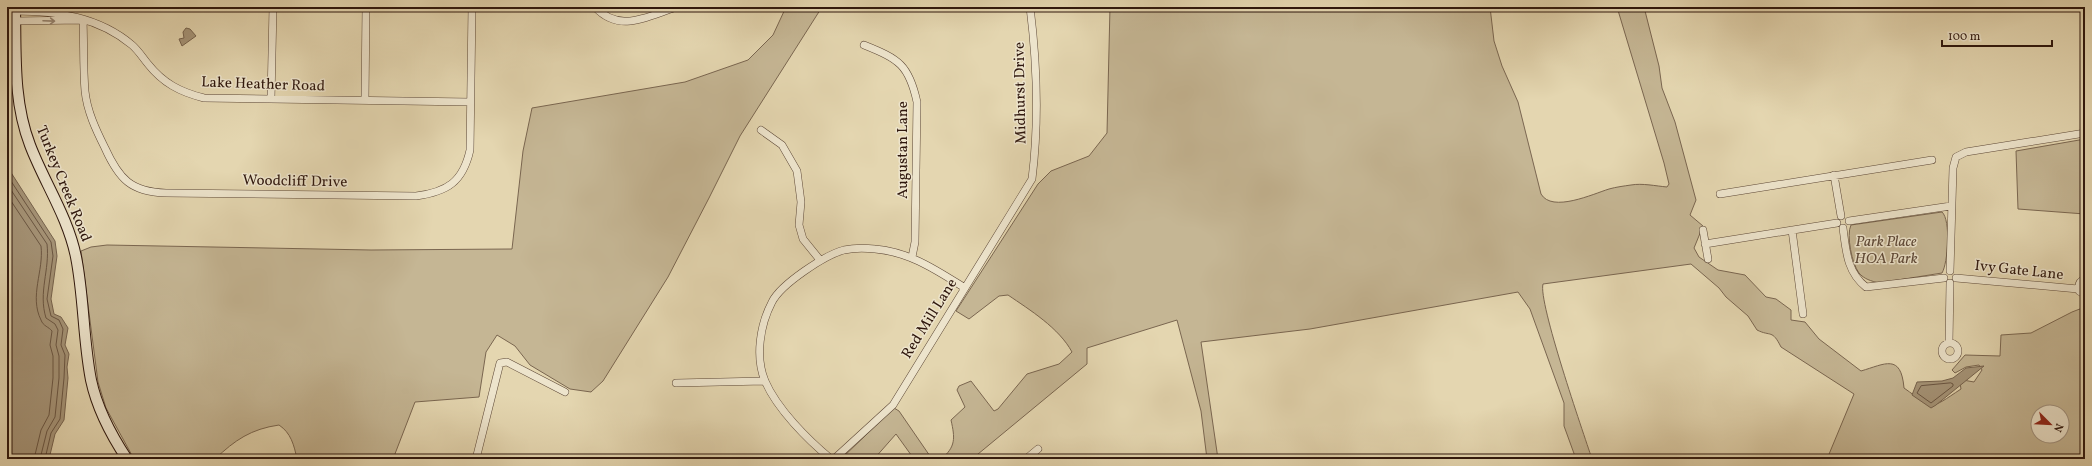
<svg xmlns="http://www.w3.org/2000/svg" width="2092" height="466" viewBox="0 0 2092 466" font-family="Vollkorn,serif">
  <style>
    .green { fill: #c5b694; stroke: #7a6650; fill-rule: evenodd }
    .water { fill: #a69579; stroke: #76634e }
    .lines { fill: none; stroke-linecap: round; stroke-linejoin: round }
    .shore { stroke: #6a5643; stroke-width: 1 }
    .stream { stroke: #76634e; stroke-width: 2 }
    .street-casing { stroke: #5c4736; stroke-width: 8 }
    .secondary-casing { stroke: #2f170d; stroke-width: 12 }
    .street { stroke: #ede4cc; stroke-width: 7 }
    .secondary { stroke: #ede4cc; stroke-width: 10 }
    .oneway { stroke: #988876 }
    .labels { text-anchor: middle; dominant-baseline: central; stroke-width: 3; stroke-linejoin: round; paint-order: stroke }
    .street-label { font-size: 15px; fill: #2f170d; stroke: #ede4cc }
    .park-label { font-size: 15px; font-style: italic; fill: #5c4736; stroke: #ede4cc }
  </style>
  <rect width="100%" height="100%" fill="#e4d6b0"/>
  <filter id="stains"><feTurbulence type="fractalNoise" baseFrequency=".005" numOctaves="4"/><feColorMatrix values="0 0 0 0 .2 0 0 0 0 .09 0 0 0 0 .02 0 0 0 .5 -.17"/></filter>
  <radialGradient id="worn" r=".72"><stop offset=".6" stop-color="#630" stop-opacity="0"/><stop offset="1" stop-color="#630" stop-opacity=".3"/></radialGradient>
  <path class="green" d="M786,7H822L740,136L709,198L668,277L603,381L591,392L570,389L530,365L515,346L497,335L486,352L479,397L415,402L393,459H297C294,445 291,433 279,425C251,429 235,440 215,459H134L106,408L98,382L81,251L91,247L107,245L371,250L512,249L523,151L532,108L685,82L748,60L773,35Z
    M1110,7H1490L1494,41L1502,66L1518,102L1541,194C1552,213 1593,194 1609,189C1616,187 1624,186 1631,185C1642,183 1656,186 1667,187L1669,184L1664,163L1617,7H1644L1659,66L1662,88L1675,122L1696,200L1690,215L1703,226L1694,248L1699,257L1718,270L1745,275L1766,297L1776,299L1791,310V320L1805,322L1819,339L1861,371C1885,364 1901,353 1904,388C1935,410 1929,410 1961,389L1960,383L1963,380L1974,382L1982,370L1979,365L1966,367L1955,373L1952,370L1965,355L2000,356L2001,335L2031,333L2072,312L2085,307V459H1827L1854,394L1781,347C1772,329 1771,337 1757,330L1748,316L1726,297L1719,288L1691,264L1543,284C1538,302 1583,432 1592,459H1576L1564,426V403L1530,309L1518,292L1310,329L1201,342L1218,459H1207L1201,411L1177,320L1087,348V364L972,459H941C956,447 955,438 951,420L965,407L957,390L959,386L971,381L994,411L998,409L1027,374L1059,364L1072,352C1059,328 1030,310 1008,295L999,296L969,319L956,311L1038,184L1051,171L1089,156L1107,133ZM2038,412H2062V436H2038Z
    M2085,139V214L2018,209L2016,151Z
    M1942,212C1951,220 1948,263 1942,273L1879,283C1871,281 1864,279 1859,273C1852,264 1846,235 1851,225Z
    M894,408L899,411L932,459H914L896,434L874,459H841Z"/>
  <path class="water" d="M186,28L190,29L196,36L182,46L179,39L184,38L183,32Z
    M7,163L10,171L55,241L57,256L51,299L54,314L61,317L68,328L65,345L69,354L67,367L68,378L64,420L55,434L49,459H7Z
    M1984,366L1936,405L1931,408L1912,395L1917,382L1942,381L1953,378L1966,368Z"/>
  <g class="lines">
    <path class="shore" d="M7,175L51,242L53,256L47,299L51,316L59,320L63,329L61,345L65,355L64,378L60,419L51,433L45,459
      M7,184L47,244C50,270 38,292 46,318L55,324L58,330L56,345L59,356V378L55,417L47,431L40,459
      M7,195L41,246C44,271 29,296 41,320C43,326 49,327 52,331L50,345L53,356V378L49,415L41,430L34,459
      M1951,383L1953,384V386L1931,403L1917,393L1921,386Z"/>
    <path class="stream" d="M127,7L128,9"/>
    <g class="street-casing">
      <path id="street" d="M595,7C620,34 648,16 677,7
        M15,11C57,11 99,17 132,45C138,50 143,58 148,64C163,83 180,92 204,98L470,102
        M83,20C84,43 83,67 85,91C87,111 96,130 105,148C119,179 131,192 166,193L416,196C447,192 463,182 470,150L472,7
        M15,21L81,20
        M864,45C899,59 909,65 917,102L915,242L912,257
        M271,99L273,7
        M365,100L366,7
        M761,130L782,145L797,171L801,202L799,225L803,239L820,260
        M1834,175L1841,216
        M1720,194L1932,160
        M1849,221L1951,206
        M1843,228C1846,251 1847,272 1866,287L1944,278
        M1703,230L1708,259
        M1792,230L1803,314
        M1705,244L1837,223
        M1950,271L1953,168L1956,157L1966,152L2085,133
        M1956,278L2078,289
        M2085,279C2079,281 2078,286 2079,291L2085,295
        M1942 351a8 8 0 1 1 16 0a8 8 0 1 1-16 0Z
        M1949,343L1950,283
        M676,383L765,381
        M476,459L500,363L507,362L565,392
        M831,459C808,440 777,409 765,381C755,357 760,325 772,302C781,284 825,255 844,250C853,248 866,248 875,249C910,252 936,270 965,288
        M834,459L893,405L1032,179C1039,123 1037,63 1030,7
        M1026,459L1038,449"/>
    </g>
    <g class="secondary-casing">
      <path id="secondary" d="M15,7C16,53 13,101 30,145C44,182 68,217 76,257C84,297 83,339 91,380C97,408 111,435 127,459"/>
    </g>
    <use href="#street" class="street"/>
    <use href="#secondary" class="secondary"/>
  </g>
  <defs><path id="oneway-shaft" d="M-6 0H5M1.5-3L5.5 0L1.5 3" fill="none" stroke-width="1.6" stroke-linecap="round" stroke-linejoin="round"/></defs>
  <use class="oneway" href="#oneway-shaft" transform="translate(49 21) rotate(2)"/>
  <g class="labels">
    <g class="street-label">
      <text transform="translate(263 85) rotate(2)">Lake Heather Road</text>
      <text transform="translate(1021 93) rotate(-91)">Midhurst Drive</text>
      <text transform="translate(903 150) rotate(-90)">Augustan Lane</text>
      <text transform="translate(295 182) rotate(1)">Woodcliff Drive</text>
      <text transform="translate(63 184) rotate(68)">Turkey Creek Road</text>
      <text transform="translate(2019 271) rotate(6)">Ivy Gate Lane</text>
      <text transform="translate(930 319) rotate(-58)">Red Mill Lane</text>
    </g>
    <g class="park-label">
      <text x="1886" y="242">Park Place<tspan x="1886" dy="17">HOA Park</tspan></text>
    </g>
  </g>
  <rect width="2092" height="466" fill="none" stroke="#e4d6b0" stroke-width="24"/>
  <rect x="8" y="8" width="2076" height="450" fill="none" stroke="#2f170d" stroke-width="2"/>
  <rect x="12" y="12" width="2068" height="442" fill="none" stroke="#2f170d"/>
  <g transform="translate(2050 424) rotate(114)"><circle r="19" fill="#ede4cc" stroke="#a19280"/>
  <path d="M0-3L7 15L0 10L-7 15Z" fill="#8f2418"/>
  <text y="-6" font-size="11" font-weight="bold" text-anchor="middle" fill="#2f170d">N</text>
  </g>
  <path d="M1942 40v6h110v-6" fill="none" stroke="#2f170d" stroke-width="2"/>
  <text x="1948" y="40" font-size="12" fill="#2f170d" stroke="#ede4cc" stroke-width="3" paint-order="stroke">100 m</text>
  <rect width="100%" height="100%" filter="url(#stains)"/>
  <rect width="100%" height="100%" fill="url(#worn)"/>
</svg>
